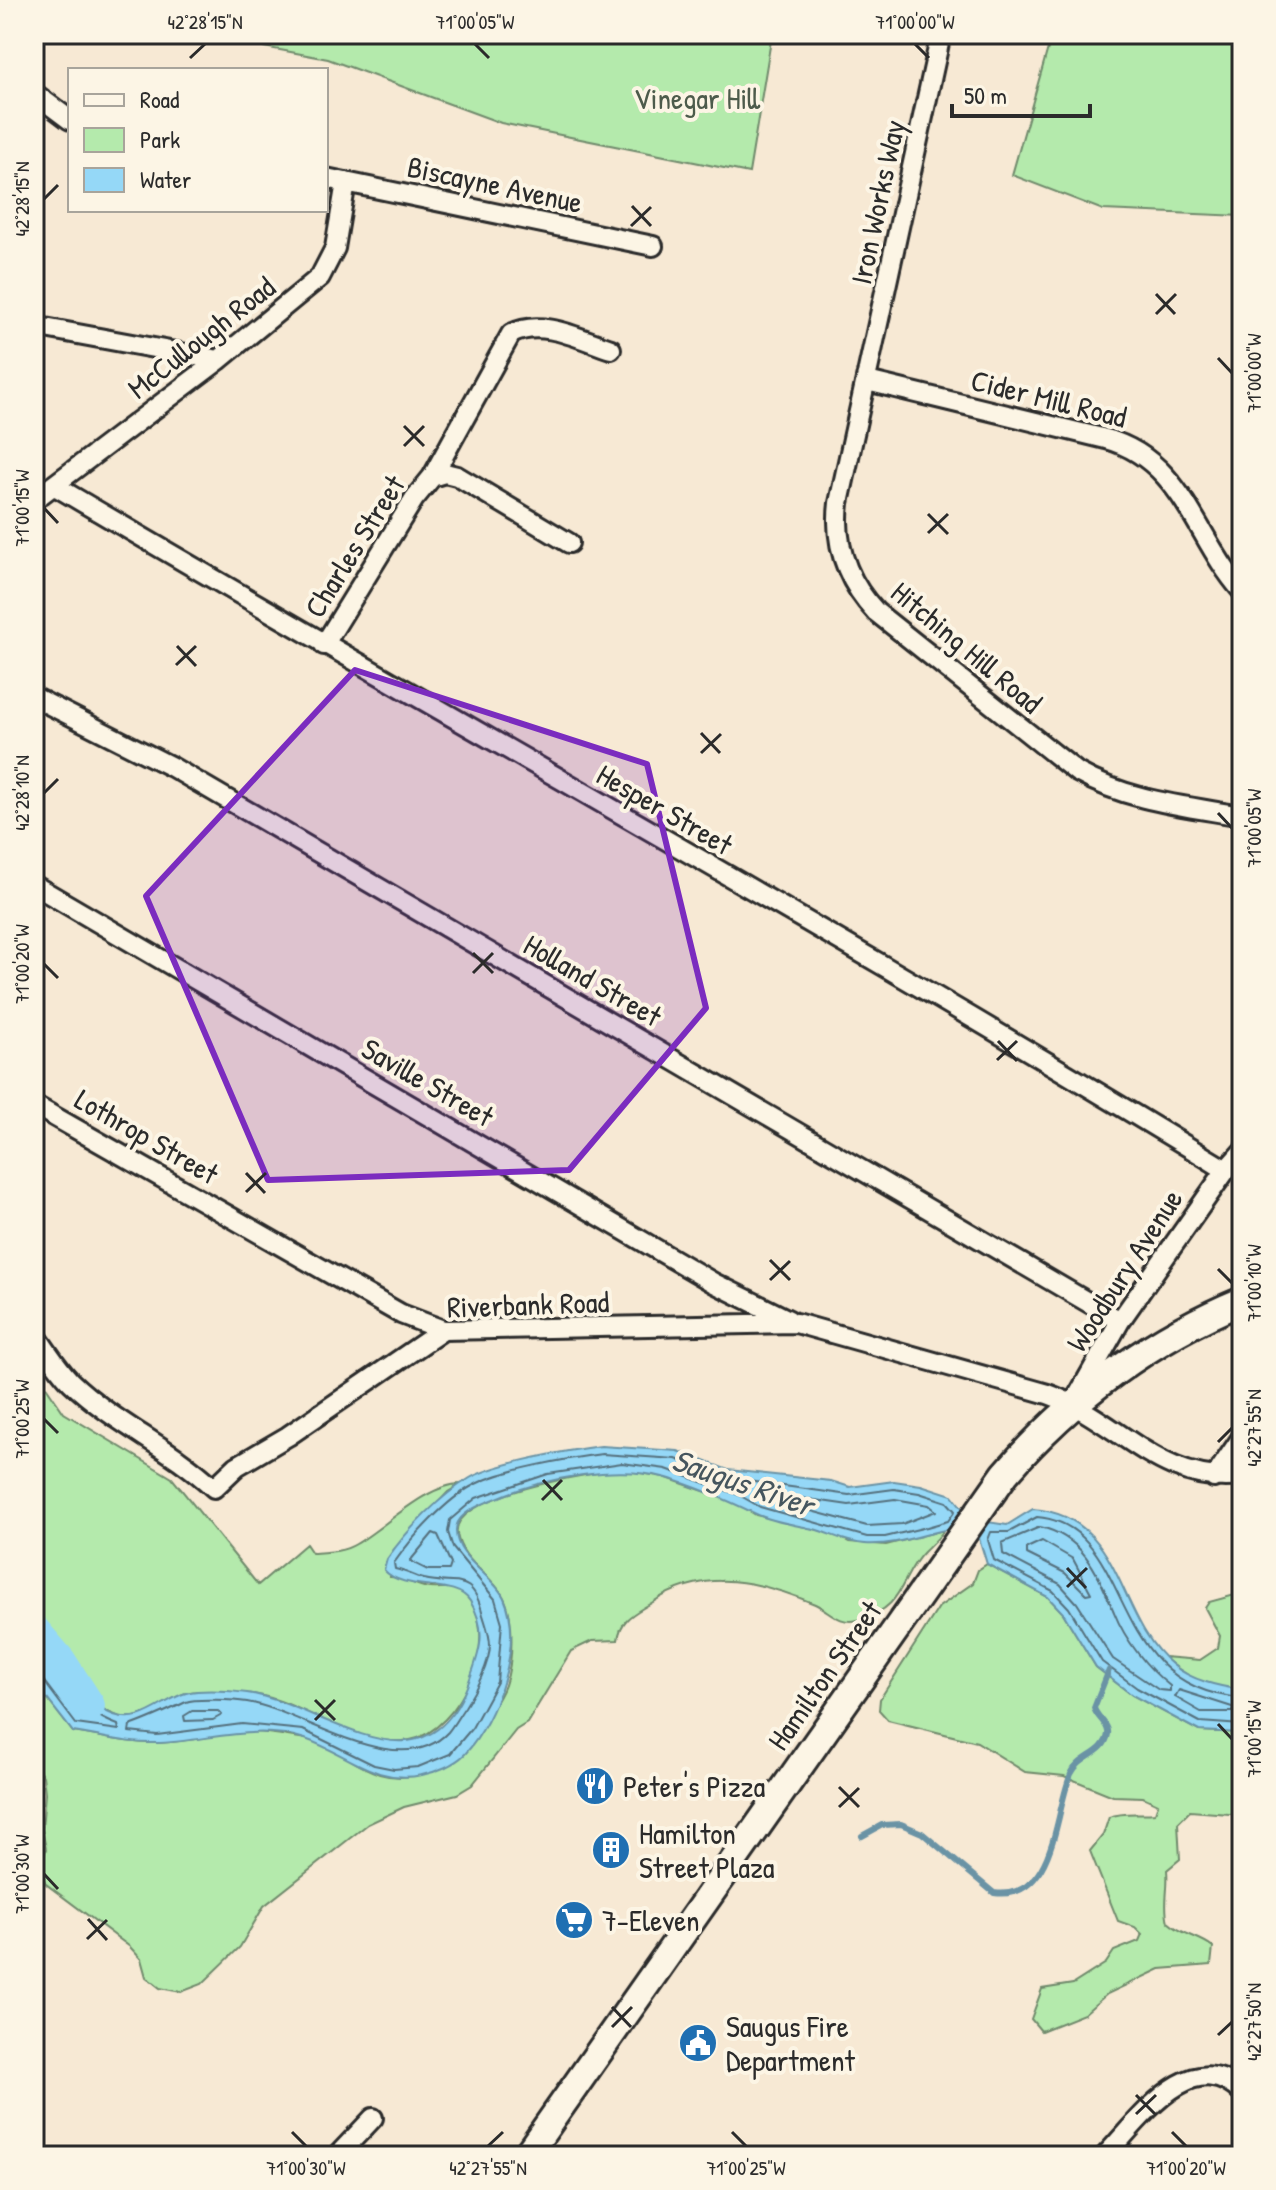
<svg xmlns="http://www.w3.org/2000/svg" width="1276" height="2190" viewBox="0 0 1276 2190" font-family="'Patrick Hand',sans-serif">
  <style>
    .green { fill: #b4eaac; stroke: #708a6c; stroke-width: 2 }
    .water { fill: #95d8f7; stroke: #6b93a5; stroke-width: 2 }
    .lines { fill: none; stroke-linecap: round; stroke-linejoin: round }
    .shore { stroke: #55707d; stroke-width: 2 }
    .stream { stroke: #6b93a5; stroke-width: 6 }
    .river { stroke: #95d8f7; stroke-width: 34 }
    .minor-casing { stroke: #2b2b2b; stroke-width: 24 }
    .secondary-casing { stroke: #2b2b2b; stroke-width: 32 }
    .minor { stroke: #fcf5e5; stroke-width: 18 }
    .secondary { stroke: #fcf5e5; stroke-width: 26 }
    .marked { fill: #7b2cbf; fill-opacity: 0.2; stroke: #7b2cbf; stroke-width: 6; stroke-linejoin: round }
    .ticks { fill: none; stroke: #2b2b2b; stroke-width: 3 }
    .labels { text-anchor: middle; dominant-baseline: central; stroke-width: 8; stroke-linejoin: round; paint-order: stroke }
    .park-label { font-size: 30px; fill: #4d5b4b; stroke: #fcf5e5 }
    .street-label { font-size: 30px; fill: #2b2b2b; stroke: #fcf5e5 }
    .poi-label { font-size: 30px; fill: #2b2b2b; stroke: #fcf5e5; text-anchor: start }
    .water-label { font-size: 32px; font-style: italic; fill: #46565e; stroke: #fcf5e5 }
    .neatline { fill: none; stroke: #2b2b2b; stroke-width: 3 }
    .ticks-label { font-size: 20px; text-anchor: middle; fill: #2b2b2b }
  </style>
  <rect width="100%" height="100%" fill="#f7e9d4"/>
  <filter id="ink" filterUnits="userSpaceOnUse"><feTurbulence type="fractalNoise" baseFrequency=".0125" numOctaves="2"/><feDisplacementMap in="SourceGraphic" scale="16" xChannelSelector="R" yChannelSelector="G"/><feConvolveMatrix kernelMatrix="1 2 1 2 8 2 1 2 1" color-interpolation-filters="sRGB"/></filter>
  <g filter="url(#ink)">
    <path class="green" d="M255,34H772L749,173L501,123L328,59L253,45Z
      M1052,34H1242V216L1103,210L1012,175Z
      M34,1369L64,1413L172,1478L258,1585L306,1544L312,1553C328,1552 343,1552 356,1544C385,1527 427,1484 461,1484L448,1492L392,1552L390,1577C403,1577 412,1584 424,1587C439,1591 453,1583 464,1594C506,1633 459,1732 410,1740C350,1750 301,1696 243,1693C227,1693 198,1688 183,1694C164,1702 144,1721 122,1717C92,1712 47,1656 35,1629C29,1614 34,1586 34,1569C34,1503 34,1436 34,1369Z
      M623,1470L664,1477L735,1502L756,1515L835,1534L849,1542L886,1545L944,1530C938,1539 931,1545 924,1552C899,1577 906,1608 858,1620C839,1625 830,1611 815,1604C760,1581 706,1567 653,1602C636,1613 621,1617 618,1640L592,1641L571,1651L527,1723L516,1730L472,1785L457,1794L404,1807L368,1824L264,1906L240,1947L202,1984L181,1992L160,1988L146,1977L141,1959L130,1947L46,1884L40,1869L46,1849L42,1829L45,1793L43,1776L34,1762V1682L73,1732C101,1736 128,1744 156,1743C184,1742 212,1736 240,1732C258,1730 282,1735 300,1738C346,1744 365,1789 423,1774C455,1766 468,1749 484,1722C491,1710 500,1699 505,1685C513,1662 515,1618 503,1596C491,1574 461,1561 457,1534C450,1495 594,1472 623,1470Z
      M987,1564L1048,1597L1063,1613L1096,1667L1132,1695L1199,1731L1242,1733V1815L1190,1811L1178,1823L1180,1859L1167,1870C1169,1889 1163,1904 1168,1922C1182,1935 1199,1936 1213,1947L1211,1965L1160,1969L1107,1994L1084,2014L1041,2031L1031,2019L1042,1989L1073,1984L1106,1963L1114,1951L1139,1941L1142,1934L1135,1927L1118,1921L1090,1851L1103,1835L1109,1817C1126,1811 1139,1815 1155,1813L1158,1804L1143,1797L1113,1796L1064,1776L1025,1772L977,1742L888,1720L879,1710L880,1699L939,1607L973,1583L978,1570Z
      M1242,1593V1696C1214,1689 1184,1677 1164,1657L1200,1660L1218,1648L1220,1636L1205,1608L1209,1602Z"/>
    <path class="water" d="M601,1446L678,1451L728,1470L831,1481L850,1487L894,1481L921,1485L952,1495L963,1509L953,1528C923,1534 896,1546 865,1544C847,1543 831,1534 814,1529C796,1525 773,1522 756,1514C727,1500 698,1487 667,1478C617,1464 544,1478 497,1498C484,1503 456,1513 456,1530C455,1558 493,1575 504,1598C524,1643 497,1719 465,1754C454,1765 436,1772 422,1775C375,1785 347,1753 305,1739C256,1723 205,1742 156,1743C127,1744 101,1736 73,1732L34,1682V1627C54,1658 77,1702 114,1715C142,1725 162,1700 186,1693C202,1689 230,1691 247,1693C324,1704 425,1803 469,1681C480,1652 488,1630 470,1601C455,1578 404,1593 384,1570L387,1559C406,1531 441,1495 470,1478C497,1463 569,1450 601,1446Z
      M1033,1509C1125,1516 1115,1619 1173,1665C1192,1681 1219,1686 1242,1690V1733L1199,1731L1132,1695L1096,1667L1063,1613L1048,1597L987,1564L979,1538L988,1522L1007,1525Z"/>
    <g class="lines">
      <path class="shore" d="M602,1454L676,1459L726,1478L849,1495L894,1489L919,1493L947,1502L955,1511L948,1521L927,1527L885,1537H867L760,1507L739,1495L666,1469L622,1463L548,1474L476,1498L450,1520L448,1532L453,1548L495,1599L502,1623L497,1682L472,1728L450,1754L418,1767L394,1769L374,1765L303,1730L242,1724L157,1735L129,1732L130,1726C150,1719 167,1711 186,1702C195,1698 235,1700 247,1702C300,1710 400,1784 448,1732C454,1725 459,1715 465,1707C475,1692 490,1663 490,1645C490,1635 486,1625 483,1615C472,1570 456,1587 424,1579C414,1576 405,1571 395,1569L394,1563C412,1537 447,1499 474,1485C501,1470 570,1458 602,1454Z
        M787,1496L849,1505L895,1499L929,1505L936,1511L902,1524L867,1526L785,1504L782,1499Z
        M1040,1527C1085,1537 1098,1575 1114,1612C1125,1640 1147,1668 1170,1686V1691L1159,1690L1113,1659L1077,1603L1060,1584L1003,1554L1002,1543Z
        M433,1533L438,1535L451,1564L449,1570H428L410,1561Z
        M1042,1541L1073,1559L1091,1593L1086,1594L1065,1573L1027,1554V1548Z
        M34,1642C55,1676 78,1711 118,1725L119,1730L76,1724L43,1680L34,1677
        M1179,1690L1232,1707L1234,1712H1201L1175,1697Z
        M1242,1698C1102,1688 1137,1525 1037,1517L1009,1532H991L988,1540L994,1560L1053,1591L1069,1608L1102,1662L1137,1688L1200,1722L1242,1725
        M192,1711H218L222,1715L213,1720L185,1721L184,1716Z"/>
      <path class="stream" d="M862,1836L882,1825L901,1824L922,1833L994,1893C1056,1902 1055,1809 1071,1774C1079,1756 1105,1754 1108,1734C1110,1725 1096,1717 1094,1708L1109,1670"/>
      <path class="river" d="M34,1632L59,1661L88,1706"/>
      <g class="minor-casing">
        <path id="minor" d="M941,34L839,503C834,545 847,581 876,612L1077,772C1128,801 1185,806 1242,816
          M34,93L70,120
          M326,178L653,246
          M34,326L219,360
          M867,381L1106,439C1183,460 1195,538 1242,591
          M432,477L445,473L457,476L569,543
          M55,486C444,716 840,934 1226,1170L1242,1152
          M34,500L219,360L320,277L335,248L346,182
          M324,645L414,499L432,477L511,334C542,318 580,339 611,349
          M34,697L172,767L1120,1321
          M34,885L714,1283L789,1320
          M34,1105L401,1314L443,1330
          M34,1333C46,1349 57,1368 71,1382C114,1423 170,1447 214,1488L237,1466L288,1436L443,1330L796,1323L1048,1394C1118,1419 1160,1486 1242,1476
          M1077,1397L1120,1321L1226,1170
          M1214,1478L1242,1437
          M337,2156L373,2118
          M1105,2156C1139,2121 1192,2042 1242,2093"/>
      </g>
      <g class="secondary-casing">
        <path id="secondary" d="M526,2156L1005,1474C1070,1399 1150,1339 1242,1301"/>
      </g>
      <use href="#minor" class="minor"/>
      <use href="#secondary" class="secondary"/>
    </g>
  </g>
  <path class="marked" d="M355,670L647,764L706,1008L569,1170L268,1180L146,896Z"/>
  <path class="ticks" d="M475,44L489,58M915,44L929,58M190,58L205,44M44,199L58,185M632,206L651,226M631,226L651,207M1156,294L1175,314M1156,314L1176,294M1218,358L1232,373M404,426L424,446M404,446L424,426M44,508L58,523M928,514L948,534M928,533L948,514M177,646L196,666M176,665L196,646M701,733L720,753M701,753L721,734M44,793L58,779M1218,813L1232,828M473,953L493,973M44,964L58,978M473,973L493,953M998,1041L1017,1061M997,1060L1017,1041M246,1173L265,1193M246,1192L266,1173M770,1260L790,1280M1218,1269L1232,1283M770,1280L790,1261M44,1419L58,1433M1218,1442L1232,1428M543,1480L562,1500M542,1500L562,1480M1067,1568L1086,1588M1067,1587L1087,1568M315,1700L335,1720M315,1720L335,1700M1218,1724L1232,1739M839,1787L859,1807M839,1807L859,1788M44,1874L58,1889M88,1919L107,1940M87,1939L107,1920M612,2007L631,2027M612,2027L632,2007M1218,2035L1232,2022M1136,2095L1156,2115M1136,2114L1156,2095M292,2132L306,2146M732,2132L746,2146M1172,2132L1186,2146M488,2146L503,2132"/>
  <defs>
    <g id="restaurant-disc" transform="scale(2)"><circle r="9.5" fill="#1f6fb2" stroke="#fcf5e5"/><path d="M-5-6h1v4h1v-4h1v4h1v-4h1v5L-1.5 .5V6h-2V.5L-5-1ZM5-6V6H3V1.5H1.5Q1.5-4 5-6Z" fill="#fff"/></g>
    <g id="building-disc" transform="scale(2)"><circle r="9.5" fill="#1f6fb2" stroke="#fcf5e5"/><path d="M-4-6H4V6H1V3H-1V6H-4ZM-2.5-4.3h1.7v1.8h-1.7ZM.8-4.3h1.7v1.8H.8ZM-2.5-1h1.7V.8h-1.7ZM.8-1h1.7V.8H.8Z" fill="#fff"/></g>
    <g id="supermarket-disc" transform="scale(2)"><circle r="9.5" fill="#1f6fb2" stroke="#fcf5e5"/><path d="M-6-5.5h2.5l.6 2H6L4.5 2H-2.5L-4.4-4H-6ZM-1.5 3.2a1.3 1.3 0 1 0 .1 0ZM3 3.2a1.3 1.3 0 1 0 .1 0Z" fill="#fff"/></g>
    <g id="civic-disc" transform="scale(2)"><circle r="9.5" fill="#1f6fb2" stroke="#fcf5e5"/><path d="M-.6-6.5H3V-4.5H.6V-3L4-1V1h2V6H-6V1h2V-1L-.6-3ZM-1.2 2.5V6h2.4V2.5Z" fill="#fff"/></g>
  </defs>
  <g fill-rule="evenodd">
    <use href="#restaurant-disc" x="595" y="1786"/>
    <use href="#building-disc" x="611" y="1850"/>
    <use href="#supermarket-disc" x="574" y="1920"/>
    <use href="#civic-disc" x="698" y="2043"/>
  </g>
  <g class="labels">
    <g class="park-label">
      <text x="697" y="98">Vinegar Hill</text>
    </g>
    <g class="street-label">
      <text transform="translate(495 184) rotate(12)">Biscayne Avenue</text>
      <text transform="translate(877 202) rotate(-78)">Iron Works Way</text>
      <text transform="translate(201 337) rotate(-38)">McCullough Road</text>
      <text transform="translate(1049 398) rotate(14)">Cider Mill Road</text>
      <text transform="translate(354 546) rotate(-58)">Charles Street</text>
      <text transform="translate(967 647) rotate(40)">Hitching Hill Road</text>
      <text transform="translate(665 809) rotate(30)">Hesper Street</text>
      <text transform="translate(593 980) rotate(30)">Holland Street</text>
      <text transform="translate(428 1082) rotate(30)">Saville Street</text>
      <text transform="translate(147 1136) rotate(30)">Lothrop Street</text>
      <text transform="translate(1124 1270) rotate(-57)">Woodbury Avenue</text>
      <text transform="translate(528 1304) rotate(-2)">Riverbank Road</text>
      <text transform="translate(824 1675) rotate(-55)">Hamilton Street</text>
    </g>
    <g class="poi-label">
      <text x="623" y="1786">Peter's Pizza</text>
      <text x="639" y="1833">Hamilton<tspan x="639" dy="34">Street Plaza</tspan></text>
      <text x="602" y="1920">7-Eleven</text>
      <text x="726" y="2026">Saugus Fire<tspan x="726" dy="34">Department</tspan></text>
    </g>
    <g class="water-label">
      <text transform="translate(743 1482) rotate(19)">Saugus River</text>
    </g>
  </g>
  <rect width="1276" height="2190" fill="none" stroke="#fcf5e5" stroke-width="88"/>
  <rect x="68" y="68" width="260" height="144" fill="#fcf5e5" stroke="#a8a49b" stroke-width="2"/>
  <rect x="84" y="94" width="40" height="12" fill="#fcf5e5" stroke="#a8a49b" stroke-width="2"/>
  <text x="140" y="108" font-size="24" fill="#2b2b2b">Road</text>
  <rect x="84" y="128" width="40" height="24" fill="#b4eaac" stroke="#a8a49b" stroke-width="2"/>
  <text x="140" y="148" font-size="24" fill="#2b2b2b">Park</text>
  <rect x="84" y="168" width="40" height="24" fill="#95d8f7" stroke="#a8a49b" stroke-width="2"/>
  <text x="140" y="188" font-size="24" fill="#2b2b2b">Water</text>
  <path d="M952 104v12h138v-12" fill="none" stroke="#2b2b2b" stroke-width="4"/>
  <text x="964" y="104" font-size="24" fill="#2b2b2b" stroke="#fcf5e5" stroke-width="6" paint-order="stroke">50 m</text>
  <rect x="44" y="44" width="1188" height="2102" class="neatline"/>
  <g class="ticks-label">
    <text x="205" y="29">42°28'15"N</text>
    <text x="475" y="29">71°00'05"W</text>
    <text x="915" y="29">71°00'00"W</text>
    <text transform="translate(22 199) rotate(-90)" y="7">42°28'15"N</text>
    <text transform="translate(1254 373) rotate(-90)" y="7">71°00'00"W</text>
    <text transform="translate(22 508) rotate(-90)" y="7">71°00'15"W</text>
    <text transform="translate(22 793) rotate(-90)" y="7">42°28'10"N</text>
    <text transform="translate(1254 828) rotate(-90)" y="7">71°00'05"W</text>
    <text transform="translate(22 964) rotate(-90)" y="7">71°00'20"W</text>
    <text transform="translate(1254 1283) rotate(-90)" y="7">71°00'10"W</text>
    <text transform="translate(22 1419) rotate(-90)" y="7">71°00'25"W</text>
    <text transform="translate(1254 1428) rotate(-90)" y="7">42°27'55"N</text>
    <text transform="translate(1254 1739) rotate(-90)" y="7">71°00'15"W</text>
    <text transform="translate(22 1874) rotate(-90)" y="7">71°00'30"W</text>
    <text transform="translate(1254 2022) rotate(-90)" y="7">42°27'50"N</text>
    <text x="306" y="2175">71°00'30"W</text>
    <text x="488" y="2175">42°27'55"N</text>
    <text x="746" y="2175">71°00'25"W</text>
    <text x="1186" y="2175">71°00'20"W</text>
  </g>
</svg>
